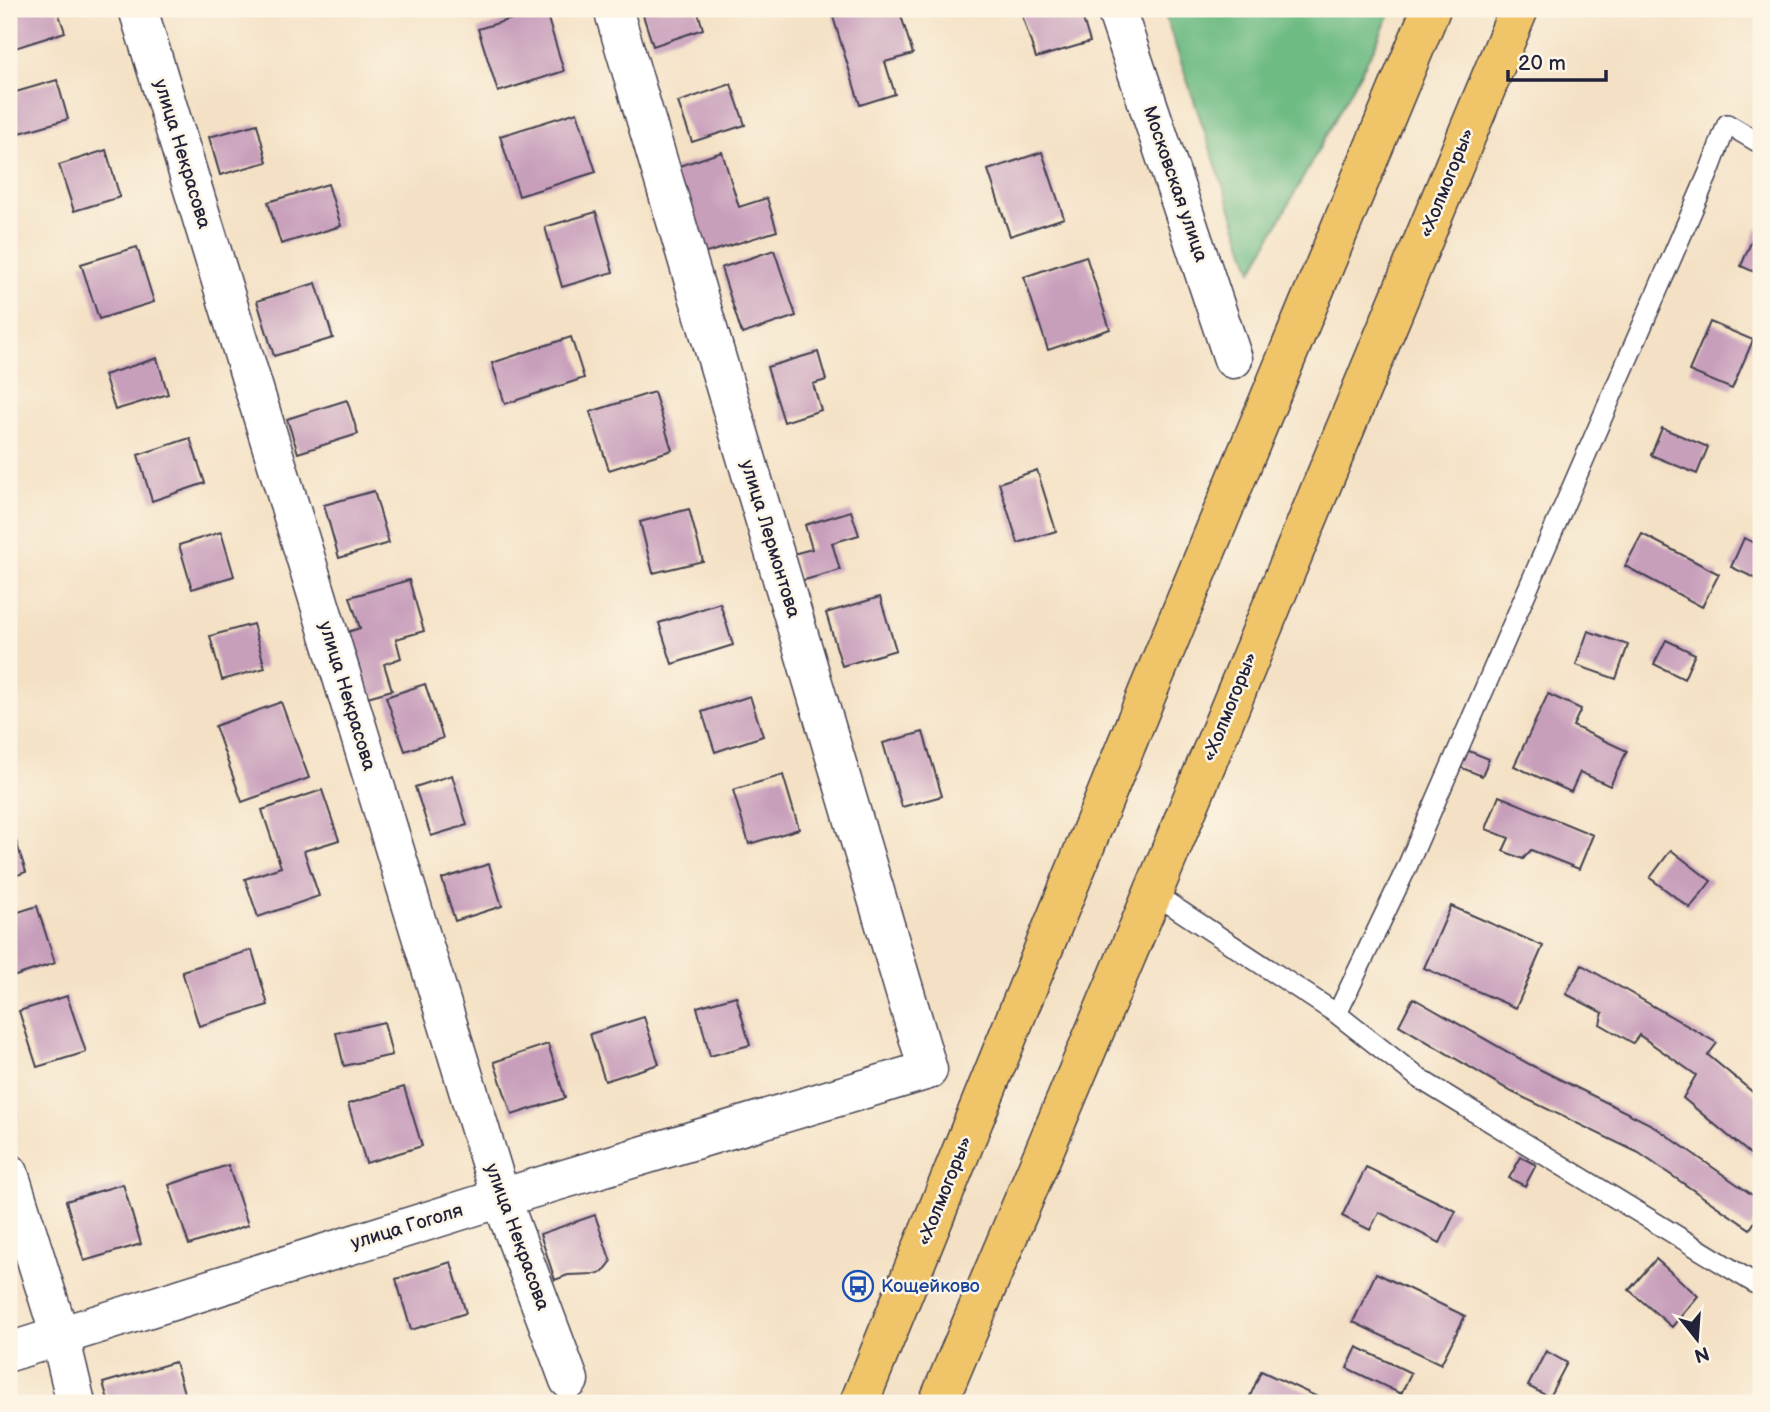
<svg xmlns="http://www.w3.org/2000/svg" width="1770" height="1412" viewBox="0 0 1770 1412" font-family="'Balsamiq Sans',sans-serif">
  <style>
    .forest { fill: #6ebb84; stroke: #486e60; stroke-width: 2 }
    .building { fill: #c89fbb }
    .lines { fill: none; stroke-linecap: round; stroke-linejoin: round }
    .service-casing { stroke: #423f50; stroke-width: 22 }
    .minor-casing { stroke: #423f50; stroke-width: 41 }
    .trunk-casing { stroke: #423f50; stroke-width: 41 }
    .service { stroke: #fff; stroke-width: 19 }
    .minor { stroke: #fff; stroke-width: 38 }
    .trunk { stroke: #f0c469; stroke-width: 38 }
    .labels { text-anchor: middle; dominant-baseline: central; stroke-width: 5; stroke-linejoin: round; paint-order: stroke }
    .street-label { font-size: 19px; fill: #22223b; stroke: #fcf5e5 }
    .transit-label { font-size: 19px; fill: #164399; stroke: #fcf5e5; text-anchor: start }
  </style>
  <rect width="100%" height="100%" fill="#fcf5e5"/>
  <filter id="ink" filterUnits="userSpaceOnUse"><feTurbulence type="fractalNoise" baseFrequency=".0143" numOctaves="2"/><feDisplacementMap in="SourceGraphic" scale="14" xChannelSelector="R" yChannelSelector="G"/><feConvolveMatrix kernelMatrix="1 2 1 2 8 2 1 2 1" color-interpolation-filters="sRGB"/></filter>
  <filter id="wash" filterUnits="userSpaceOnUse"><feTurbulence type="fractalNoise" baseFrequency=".00686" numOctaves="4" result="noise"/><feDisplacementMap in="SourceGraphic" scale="28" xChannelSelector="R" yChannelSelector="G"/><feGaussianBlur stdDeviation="1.57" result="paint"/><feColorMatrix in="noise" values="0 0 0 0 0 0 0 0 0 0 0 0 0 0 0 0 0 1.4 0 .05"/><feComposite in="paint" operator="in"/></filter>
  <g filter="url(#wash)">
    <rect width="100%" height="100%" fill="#f4e1c5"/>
    <path class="forest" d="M1163,9H1392L1374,48L1252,271Z"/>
    <g id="blocks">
      <path class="building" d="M9,9H57L65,32L9,50Z
        M545,9L564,71L498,92L478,29Z
        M641,9H697L703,29L653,46Z
        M859,9H899L913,54L885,62L895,94L860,105L833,17Z
        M1020,9H1080L1090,42L1036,58Z
        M57,80L68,119L20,133L9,94Z
        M731,84L745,125L692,142L678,102Z
        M577,112L596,172L519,196L500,136Z
        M257,124L267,162L220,175L209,137Z
        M106,150L120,197L74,211L59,165Z
        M722,152L739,207L767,198L777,231L700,255L673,168Z
        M1042,152L1064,218L1010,236L988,170Z
        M328,184L341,226L281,244L268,202Z
        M596,212L613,272L562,287L545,227Z
        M1757,228L1761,229V275L1741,266Z
        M137,247L154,302L99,319L81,264Z
        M774,250L796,316L742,334L721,268Z
        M1086,256L1110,329L1048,350L1024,277Z
        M316,283L333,338L274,356L257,301Z
        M1710,322L1753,340L1732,389L1689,371Z
        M571,337L584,378L505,404L492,363Z
        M818,352L826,380L813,384L821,410L784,422L767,367Z
        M157,358L168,394L115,410L104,375Z
        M654,392L672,450L609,470L590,412Z
        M347,400L358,434L298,453L287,419Z
        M1662,428L1708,447L1697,474L1651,455Z
        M190,438L205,483L152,501L138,455Z
        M1037,470L1056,531L1018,543L999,483Z
        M374,491L389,543L339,558L324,505Z
        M689,509L703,561L653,573L640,522Z
        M851,511L859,535L832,543L840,570L801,581L793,554L812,549L805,525Z
        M221,532L234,576L192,589L179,545Z
        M1642,534L1719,574L1702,607L1625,566Z
        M1744,538L1761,546V575L1759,580L1731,567Z
        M409,580L424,631L396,639L401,658L384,664L392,690L357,700L338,635L360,628L350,597Z
        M880,597L896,650L842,666L826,613Z
        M720,603L733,645L672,664L659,623Z
        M253,624L265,668L222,680L210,636Z
        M1588,631L1628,645L1616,679L1576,665Z
        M1666,640L1695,654L1684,679L1654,664Z
        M425,684L443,738L405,751L386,697Z
        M1548,694L1581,709L1573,726L1627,751L1610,786L1580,772L1571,792L1514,766Z
        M750,696L763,736L715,752L702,712Z
        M281,702L309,778L242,802L215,726Z
        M923,732L942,796L902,807L883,743Z
        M1459,747L1489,759L1482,776L1452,764Z
        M452,775L467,825L431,836L415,787Z
        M783,775L799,829L749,844L733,790Z
        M322,790L339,840L304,851L319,896L258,917L245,879L281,867L262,810Z
        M1499,796L1593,835L1579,869L1531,850L1523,859L1503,851L1509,838L1486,829Z
        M13,832L26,872L9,878V833Z
        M1671,850L1711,881L1690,908L1650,878Z
        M489,864L502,906L455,921L442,879Z
        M37,906L55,963L9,978V915Z
        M1451,906L1543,946L1516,1008L1424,968Z
        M252,950L268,1005L199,1026L182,971Z
        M1582,965L1717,1043L1708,1055L1761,1099V1163L1683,1098L1696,1075L1639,1035L1633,1043L1600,1024L1603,1013L1566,994Z
        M67,996L86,1052L37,1067L19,1011Z
        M736,996L750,1045L710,1056L697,1007Z
        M1413,998L1529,1064L1652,1125L1761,1201V1212L1750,1229L1639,1153L1512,1092L1399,1025Z
        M644,1017L659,1064L605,1081L590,1034Z
        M384,1022L392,1055L344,1066L336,1033Z
        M548,1044L565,1098L512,1115L494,1062Z
        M404,1087L422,1146L366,1163L348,1104Z
        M1521,1157L1536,1165L1525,1186L1509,1178Z
        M228,1165L248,1225L189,1245L169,1185Z
        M1366,1167L1456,1211L1440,1243L1379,1212L1370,1230L1342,1216Z
        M123,1184L141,1244L84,1261L66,1201Z
        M595,1215L611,1262L603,1272L595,1274L568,1275L555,1280L540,1234Z
        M1656,1259L1698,1296L1672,1327L1629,1290Z
        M451,1262L466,1313L411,1330L396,1279Z
        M1376,1273L1465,1316L1441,1364L1353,1322Z
        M1357,1347L1411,1373L1401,1394L1347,1368Z
        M1546,1351L1567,1363L1549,1397L1528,1386Z
        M175,1362L187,1403H109L103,1383Z
        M1261,1371L1322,1399L1320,1403H1247Z"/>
    </g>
  </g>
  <g filter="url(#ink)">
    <use href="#blocks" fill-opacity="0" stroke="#423f50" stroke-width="2"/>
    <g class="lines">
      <g class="service-casing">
        <path id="service" d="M1153,893L1337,1014L1420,1079L1761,1287
          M1337,1014L1407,867L1709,172L1727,124L1761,144"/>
      </g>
      <g class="minor-casing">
        <path id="minor" d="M138,9L501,1198L569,1380
          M1116,9L1233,359
          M9,1173L60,1336L76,1403
          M9,1352L501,1198L928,1070L613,9"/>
      </g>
      <g class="trunk-casing">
        <path id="trunk" d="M859,1403L1147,694L1431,9
          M938,1403L1153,893L1519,9"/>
      </g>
      <use href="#service" class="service"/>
      <use href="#minor" class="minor"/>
      <use href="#trunk" class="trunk"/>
    </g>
  </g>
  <defs>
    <g id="bus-ring" transform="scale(1.575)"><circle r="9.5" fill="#fcf5e5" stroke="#1a4fb4" stroke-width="1.5"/><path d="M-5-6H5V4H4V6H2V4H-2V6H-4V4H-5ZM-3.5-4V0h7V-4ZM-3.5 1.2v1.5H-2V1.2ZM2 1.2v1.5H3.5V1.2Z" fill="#1a4fb4"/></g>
  </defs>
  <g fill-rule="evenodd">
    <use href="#bus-ring" x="858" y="1286"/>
  </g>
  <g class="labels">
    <g class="street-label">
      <text transform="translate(182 154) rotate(73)">улица Некрасова</text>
      <text transform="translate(1447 183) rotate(-68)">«Холмогоры»</text>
      <text transform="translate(1175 184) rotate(71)">Московская улица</text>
      <text transform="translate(770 539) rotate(73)">улица Лермонтова</text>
      <text transform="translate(347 696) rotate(73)">улица Некрасова</text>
      <text transform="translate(1230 707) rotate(-68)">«Холмогоры»</text>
      <text transform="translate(945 1191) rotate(-68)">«Холмогоры»</text>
      <text transform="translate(407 1227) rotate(-17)">улица Гоголя</text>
      <text transform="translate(517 1237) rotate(70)">улица Некрасова</text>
    </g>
    <g class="transit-label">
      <text x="881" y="1286">Кощейково</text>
    </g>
  </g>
  <rect width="1770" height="1412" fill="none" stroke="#fcf5e5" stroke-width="35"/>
  <g transform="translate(1697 1339) rotate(163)" stroke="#fcf5e5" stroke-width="5" paint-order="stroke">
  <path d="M0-5L12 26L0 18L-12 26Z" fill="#22223b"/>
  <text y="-10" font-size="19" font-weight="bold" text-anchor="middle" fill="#22223b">N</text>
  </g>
  <path d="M1508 70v10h98v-10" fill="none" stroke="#22223b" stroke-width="3.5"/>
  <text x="1518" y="70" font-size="21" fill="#22223b" stroke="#fcf5e5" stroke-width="5" paint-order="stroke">20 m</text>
</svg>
